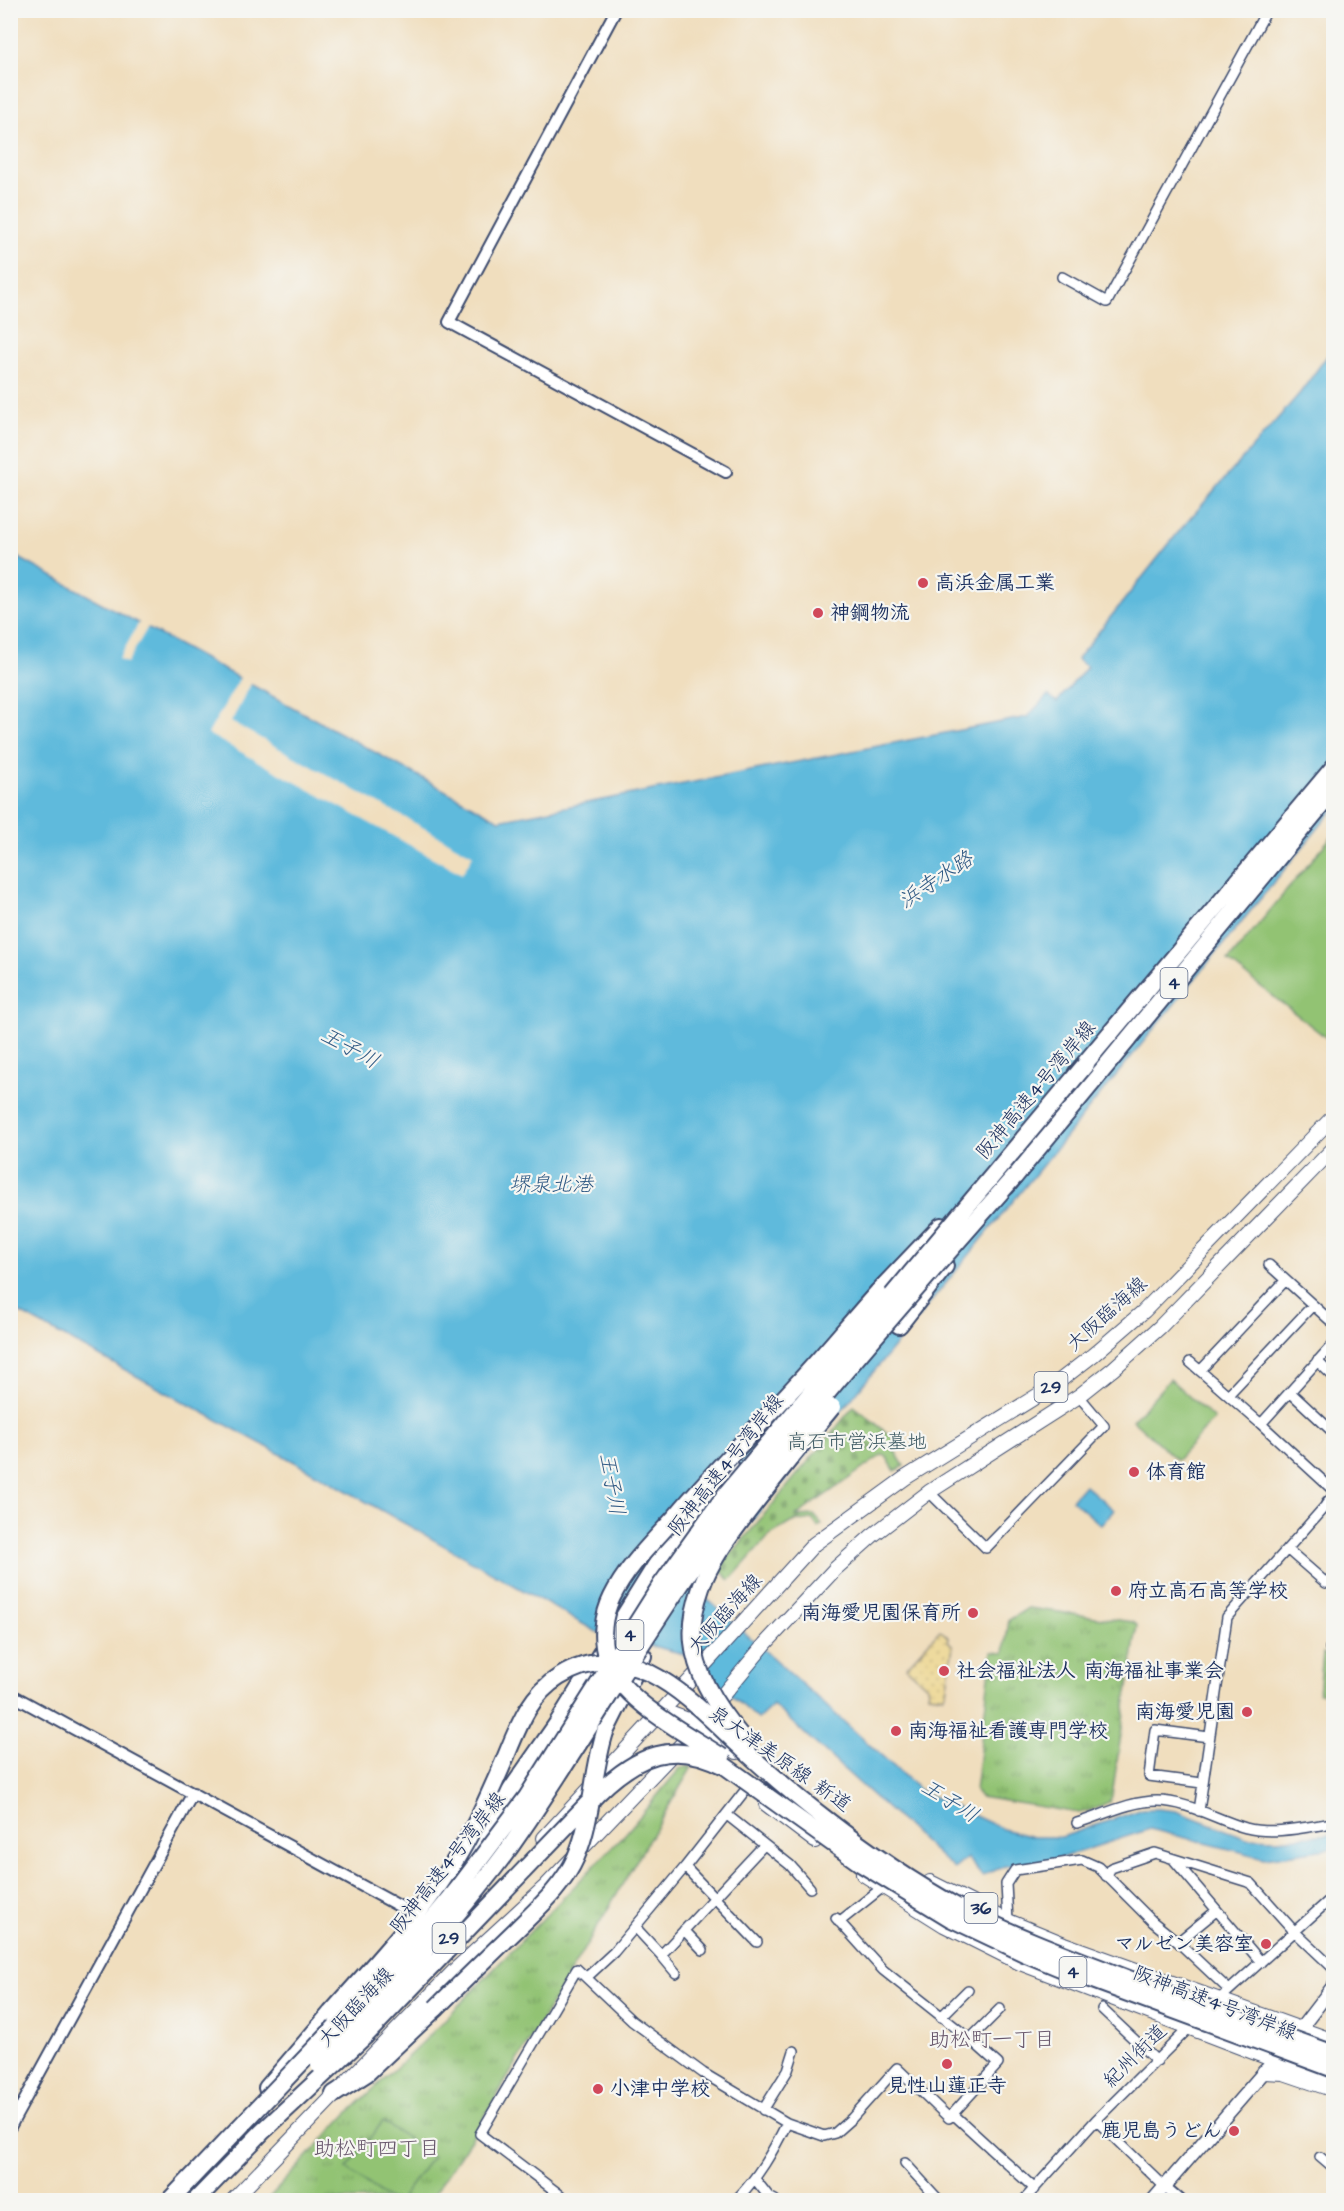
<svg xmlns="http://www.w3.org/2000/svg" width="1344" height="2211" viewBox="0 0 1344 2211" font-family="'Architects Daughter','Klee One',sans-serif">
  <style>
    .sand { fill: url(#sand-dots); stroke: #84847e; stroke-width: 1.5 }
    .cemetery { fill: url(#cemetery-stones); stroke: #567968; stroke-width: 1.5 }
    .park { fill: url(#park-tufts); stroke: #567968; stroke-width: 1.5 }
    .pitch { fill: #92c373; stroke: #567968; stroke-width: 1.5 }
    .water { fill: #5ebadc; stroke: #3c749d; stroke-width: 1.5 }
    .pier { fill: #f0debe }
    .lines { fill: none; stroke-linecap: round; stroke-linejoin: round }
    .minor-casing { stroke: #3b496c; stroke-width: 12 }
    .tertiary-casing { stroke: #3b496c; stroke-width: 14 }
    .secondary-casing { stroke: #3b496c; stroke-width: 15 }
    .primary-casing { stroke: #3b496c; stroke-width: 16 }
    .trunk-casing { stroke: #3b496c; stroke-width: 18 }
    .motorway-casing { stroke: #3b496c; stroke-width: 20 }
    .minor { stroke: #fff; stroke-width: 9 }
    .tertiary { stroke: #fff; stroke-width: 10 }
    .secondary { stroke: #fff; stroke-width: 12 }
    .primary { stroke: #fff; stroke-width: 14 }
    .trunk { stroke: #fff; stroke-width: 15 }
    .motorway { stroke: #fff; stroke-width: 16 }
    .motorway-bridge-casing { stroke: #3b496c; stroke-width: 20; stroke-linecap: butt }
    .motorway-bridge { stroke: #fff; stroke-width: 16 }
    .poi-dot { fill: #d1495b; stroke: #f6f6f2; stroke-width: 2 }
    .labels { text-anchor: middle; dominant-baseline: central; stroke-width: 4.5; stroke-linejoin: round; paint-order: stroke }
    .shield { fill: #f6f6f2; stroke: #5d6b8a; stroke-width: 1.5 }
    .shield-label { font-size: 18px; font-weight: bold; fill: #1b2f5e }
    .poi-label { font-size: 20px; font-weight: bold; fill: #1b2f5e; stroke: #f6f6f2; text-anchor: start }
    .street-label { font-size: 20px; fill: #1b2f5e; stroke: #f6f6f2 }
    .park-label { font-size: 20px; fill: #3f5b64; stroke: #f6f6f2 }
    .water-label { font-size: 21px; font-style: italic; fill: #2f5984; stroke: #f6f6f2 }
    .neighbourhood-label { font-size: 21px; fill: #67566b; stroke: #f6f6f2 }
  </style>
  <defs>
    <pattern id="sand-dots" width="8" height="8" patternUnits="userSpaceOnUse" patternTransform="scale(1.5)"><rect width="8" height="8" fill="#eeda9e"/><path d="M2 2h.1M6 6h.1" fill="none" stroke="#ccbb8a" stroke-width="1.8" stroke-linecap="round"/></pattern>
    <pattern id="cemetery-stones" width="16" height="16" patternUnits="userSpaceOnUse" patternTransform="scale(1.5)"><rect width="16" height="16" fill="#92c373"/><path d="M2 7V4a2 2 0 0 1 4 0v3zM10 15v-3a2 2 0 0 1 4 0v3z" fill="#769f62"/></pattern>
    <pattern id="park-tufts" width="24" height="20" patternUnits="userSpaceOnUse" patternTransform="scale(1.5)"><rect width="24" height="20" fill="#92c373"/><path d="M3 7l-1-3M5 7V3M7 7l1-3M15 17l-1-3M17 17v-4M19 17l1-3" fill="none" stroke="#769f62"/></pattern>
  </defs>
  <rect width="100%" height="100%" fill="#f6f6f2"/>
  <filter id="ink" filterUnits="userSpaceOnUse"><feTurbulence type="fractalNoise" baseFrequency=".0167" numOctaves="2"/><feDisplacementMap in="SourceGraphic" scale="12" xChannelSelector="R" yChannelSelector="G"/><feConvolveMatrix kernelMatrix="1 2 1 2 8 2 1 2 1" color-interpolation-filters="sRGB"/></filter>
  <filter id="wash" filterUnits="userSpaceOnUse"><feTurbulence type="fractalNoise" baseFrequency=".008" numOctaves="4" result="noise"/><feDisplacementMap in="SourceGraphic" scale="24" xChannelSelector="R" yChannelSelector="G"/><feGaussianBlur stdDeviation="1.35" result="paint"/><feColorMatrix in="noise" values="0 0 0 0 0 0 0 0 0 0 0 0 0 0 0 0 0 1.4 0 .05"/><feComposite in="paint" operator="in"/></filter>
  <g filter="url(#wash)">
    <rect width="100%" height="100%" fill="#f0debe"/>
    <path class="sand" d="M940,1630L949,1638L948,1641L953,1646L946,1692L943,1696L928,1694L929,1688L906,1667Z"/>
    <path class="cemetery" d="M854,1406L896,1440L892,1446L904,1466L895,1471L886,1456L882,1455L796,1516L814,1515L822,1524L818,1527L812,1519L792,1522L770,1535L730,1580L719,1569Z"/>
    <path class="park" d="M1028,1608L1133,1622L1137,1625L1112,1796L1109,1802L1092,1810L1079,1813L980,1797L975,1791L992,1652L1004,1653L1009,1620Z
      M1323,1653L1333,1658V1695L1319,1693Z
      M681,1767H692L473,2136L430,2200H267L347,2114L423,2042L626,1833Z"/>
    <path class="pitch" d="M1331,837L1334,839L1333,1043L1228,961Z
      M1170,1379L1214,1419L1177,1460L1133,1420Z
      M383,2121L432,2157L400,2200H390L347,2169Z"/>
    <path class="water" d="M1333,348V810L696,1589L921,1791L1003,1829L1033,1837H1062L1143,1809H1159L1176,1811L1247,1838L1277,1839L1331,1834L1333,1837V1848L1265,1858L1150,1829L1051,1861L1005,1866L982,1876L967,1858L954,1869L773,1705L758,1719L684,1654L597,1632L317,1474L11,1308L10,553L499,820L1027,717L1048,695L1057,702L1087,667L1077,659L1181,529L1300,393Z
      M1085,1485L1114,1510L1101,1525L1072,1500Z"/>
    <path class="pier" d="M140,621L149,625L127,663L119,659Z
      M241,676L252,682L231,722L473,855L462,874L208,734Z"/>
  </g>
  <g filter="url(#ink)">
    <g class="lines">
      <g class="minor-casing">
        <path id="minor" d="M1331,10L1334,13
          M1062,277L1107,302L1267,10
          M1269,1265L1334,1324
          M1317,1361L1334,1377
          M1190,1362L1261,1424L1334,1491
          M1200,1371L1285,1281
          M1290,1392L1334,1433
          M1228,1395L1313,1305
          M1261,1424L1334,1343
          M929,1492L986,1548L1104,1426L1079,1396
          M1287,1549L1326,1583L1334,1575
          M1330,1648L1334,1650
          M1202,1783L1149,1776L1155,1730L1209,1737
          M1199,1811L1227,1617L1327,1504L1334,1511
          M727,1815L790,1865L810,1888
          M1077,1823C1103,1815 1130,1801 1157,1801C1188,1801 1217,1820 1246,1828C1274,1835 1305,1827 1334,1823
          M1174,1860L1261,1962
          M685,1867L757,1942
          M1106,1876L1111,1868L1155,1853L1251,1883L1294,1931L1334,1969
          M1008,1921L1006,1884L1015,1870L1082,1860L1098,1867L1153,1922L1178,1942L1229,1990
          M839,1922L883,1887
          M635,1927L661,1955L764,1845
          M684,1930L703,1950
          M1178,1942L1216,1911
          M661,1955L676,1973
          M587,1977L614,1952L685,1867L747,1788
          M1215,2003L1334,1896
          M1102,2009L1157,2061
          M941,2017L968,1990
          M970,2039L1000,2009
          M763,2110L788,2070L794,2051
          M953,2114L1035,2189
          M1096,2120L1165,2187
          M1320,2157L1334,2169
          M905,2163L939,2200
          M755,2179L769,2197L775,2200
          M567,2200L480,2134L577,1969L632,2021L703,2073L787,2123L824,2136L835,2133L852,2118L897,2068L949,2118L998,2064L970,2039L883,1970L836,1918
          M736,2200C759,2176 772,2153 787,2123
          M1024,2200L1096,2120L1192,2025"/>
      </g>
      <g class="tertiary-casing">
        <path id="tertiary" d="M616,10L449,322L726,472
          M1327,1504L1334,1497
          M10,1694L421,1918
          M10,2127L193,1793
          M1165,2187L1180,2200"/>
      </g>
      <g class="secondary-casing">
        <path id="secondary" d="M1295,2036L1334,1985
          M1153,2200L1270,2065"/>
      </g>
      <g class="primary-casing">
        <path id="primary" d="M661,1710L699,1724L737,1752
          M766,1804L815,1841
          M544,1838L696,1674L814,1544L905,1478L1053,1386L1093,1355L1144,1311L1334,1116
          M863,1874L944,1925L1020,1963L1274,2060
          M930,1882L1008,1921L1064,1944L1334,2041
          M1264,2072L1284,2073L1334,2090
          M241,2151L254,2121L261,2113
          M233,2200L454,1971L544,1888L682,1744L765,1644L835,1569L873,1535L929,1492L1079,1396L1113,1369L1160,1327L1334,1148"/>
      </g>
      <g class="trunk-casing">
        <path id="trunk" d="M1274,2060L1334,2082"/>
      </g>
      <g class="motorway-casing">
        <path id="motorway" d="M1076,1074L1334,767
          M1006,1187L1334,790
          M878,1292L941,1226
          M899,1325L945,1266
          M605,1732L643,1656
          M463,1859L557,1724L658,1562L730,1466
          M267,2088L331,2013
          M334,2094L367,2073L436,2008"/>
      </g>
      <use href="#minor" class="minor"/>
      <use href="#tertiary" class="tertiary"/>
      <use href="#secondary" class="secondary"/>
      <use href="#primary" class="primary"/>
      <use href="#trunk" class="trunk"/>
      <use href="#motorway" class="motorway"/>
      <g class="motorway-bridge-casing">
        <path id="motorway-bridge" d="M740,1735C718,1709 696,1677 693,1642C691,1624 695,1605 701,1588C710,1561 729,1537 746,1514C774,1478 803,1442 832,1407
          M722,1757C687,1734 619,1699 607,1659C600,1639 603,1615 612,1597C627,1566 655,1540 677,1515C715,1470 757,1428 797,1384C825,1354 851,1322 878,1292
          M436,2008C462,1982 489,1956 515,1931C537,1909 563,1887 576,1857C593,1818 592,1773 605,1732
          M331,2013C373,1966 416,1920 451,1867C471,1836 486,1802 501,1768C516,1734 526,1697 559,1677C632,1631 693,1703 743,1749C770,1774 798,1798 827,1820C868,1852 912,1882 957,1907C1008,1933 1060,1953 1113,1973C1186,2001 1260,2027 1334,2054
          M319,2065C384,1994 453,1925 510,1847C579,1750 636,1645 706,1548C800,1418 909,1297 1014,1177
          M170,2200L340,2022L421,1934L460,1886L527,1797L661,1585L726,1494L1086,1064
          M196,2200L262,2132L364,2037L598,1793C637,1755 673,1739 725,1766L860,1863L950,1918L1024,1953L1063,1969L1334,2069"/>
      </g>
      <use href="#motorway-bridge" class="motorway-bridge"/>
    </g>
  </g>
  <g class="poi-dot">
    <circle cx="923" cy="583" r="6"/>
    <circle cx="818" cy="613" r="6"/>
    <circle cx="1134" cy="1472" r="6"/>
    <circle cx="1116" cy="1591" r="6"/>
    <circle cx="973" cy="1613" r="6"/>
    <circle cx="944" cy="1671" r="6"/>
    <circle cx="1247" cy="1712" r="6"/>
    <circle cx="896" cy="1731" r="6"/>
    <circle cx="1266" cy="1944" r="6"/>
    <circle cx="947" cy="2064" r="6"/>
    <circle cx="598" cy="2089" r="6"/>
    <circle cx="1234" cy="2131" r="6"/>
  </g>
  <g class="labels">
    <g class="shield">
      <rect x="1160.5" y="968" width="27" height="30" rx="4.5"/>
      <rect x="1034.5" y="1372" width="33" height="30" rx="4.5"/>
      <rect x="616.5" y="1620" width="27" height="30" rx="4.5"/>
      <rect x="964.5" y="1893" width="33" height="30" rx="4.5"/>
      <rect x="432.5" y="1923" width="33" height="30" rx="4.5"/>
      <rect x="1059.5" y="1957" width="27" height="30" rx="4.5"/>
    </g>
    <g class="shield-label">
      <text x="1174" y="983">4</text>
      <text x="1051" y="1387">29</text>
      <text x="630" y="1635">4</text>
      <text x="981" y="1908">36</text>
      <text x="449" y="1938">29</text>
      <text x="1073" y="1972">4</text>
    </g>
    <g class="poi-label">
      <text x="935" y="583">高浜金属工業</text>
      <text x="830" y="613">神鋼物流</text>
      <text x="1146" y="1472">体育館</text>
      <text x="1128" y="1591">府立高石高等学校</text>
      <text x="961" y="1613" text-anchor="end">南海愛児園保育所</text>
      <text x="956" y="1671">社会福祉法人 南海福祉事業会</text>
      <text x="1235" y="1712" text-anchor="end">南海愛児園</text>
      <text x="908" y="1731">南海福祉看護専門学校</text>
      <text x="1254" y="1944" text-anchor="end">マルゼン美容室</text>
      <text x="947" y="2086" text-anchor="middle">見性山蓮正寺</text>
      <text x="610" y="2089">小津中学校</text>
      <text x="1222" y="2131" text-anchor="end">鹿児島うどん</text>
    </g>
    <g class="street-label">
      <text transform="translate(1036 1090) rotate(-50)">阪神高速4号湾岸線</text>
      <text transform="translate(1107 1314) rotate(-42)">大阪臨海線</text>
      <text transform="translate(726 1465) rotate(-52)">阪神高速4号湾岸線</text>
      <text transform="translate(725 1614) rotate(-48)">大阪臨海線</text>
      <text transform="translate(780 1759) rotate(35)">泉大津美原線 新道</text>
      <text transform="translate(448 1863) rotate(-52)">阪神高速4号湾岸線</text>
      <text transform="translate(1215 2003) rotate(21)">阪神高速4号湾岸線</text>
      <text transform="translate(356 2007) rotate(-47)">大阪臨海線</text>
      <text transform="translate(1135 2056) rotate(-45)">紀州街道</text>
    </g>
    <g class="park-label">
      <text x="857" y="1442">高石市営浜墓地</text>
    </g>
    <g class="water-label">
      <text transform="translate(936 880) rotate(-34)">浜寺水路</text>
      <text transform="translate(350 1048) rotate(29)">王子川</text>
      <text x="551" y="1184">堺泉北港</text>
      <text transform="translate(612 1484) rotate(80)">王子川</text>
      <text transform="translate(950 1801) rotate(32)">王子川</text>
    </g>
    <g class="neighbourhood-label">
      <text x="992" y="2039">助松町一丁目</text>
      <text x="377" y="2148">助松町四丁目</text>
    </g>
  </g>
  <rect width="1344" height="2211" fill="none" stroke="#f6f6f2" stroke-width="36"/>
</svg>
